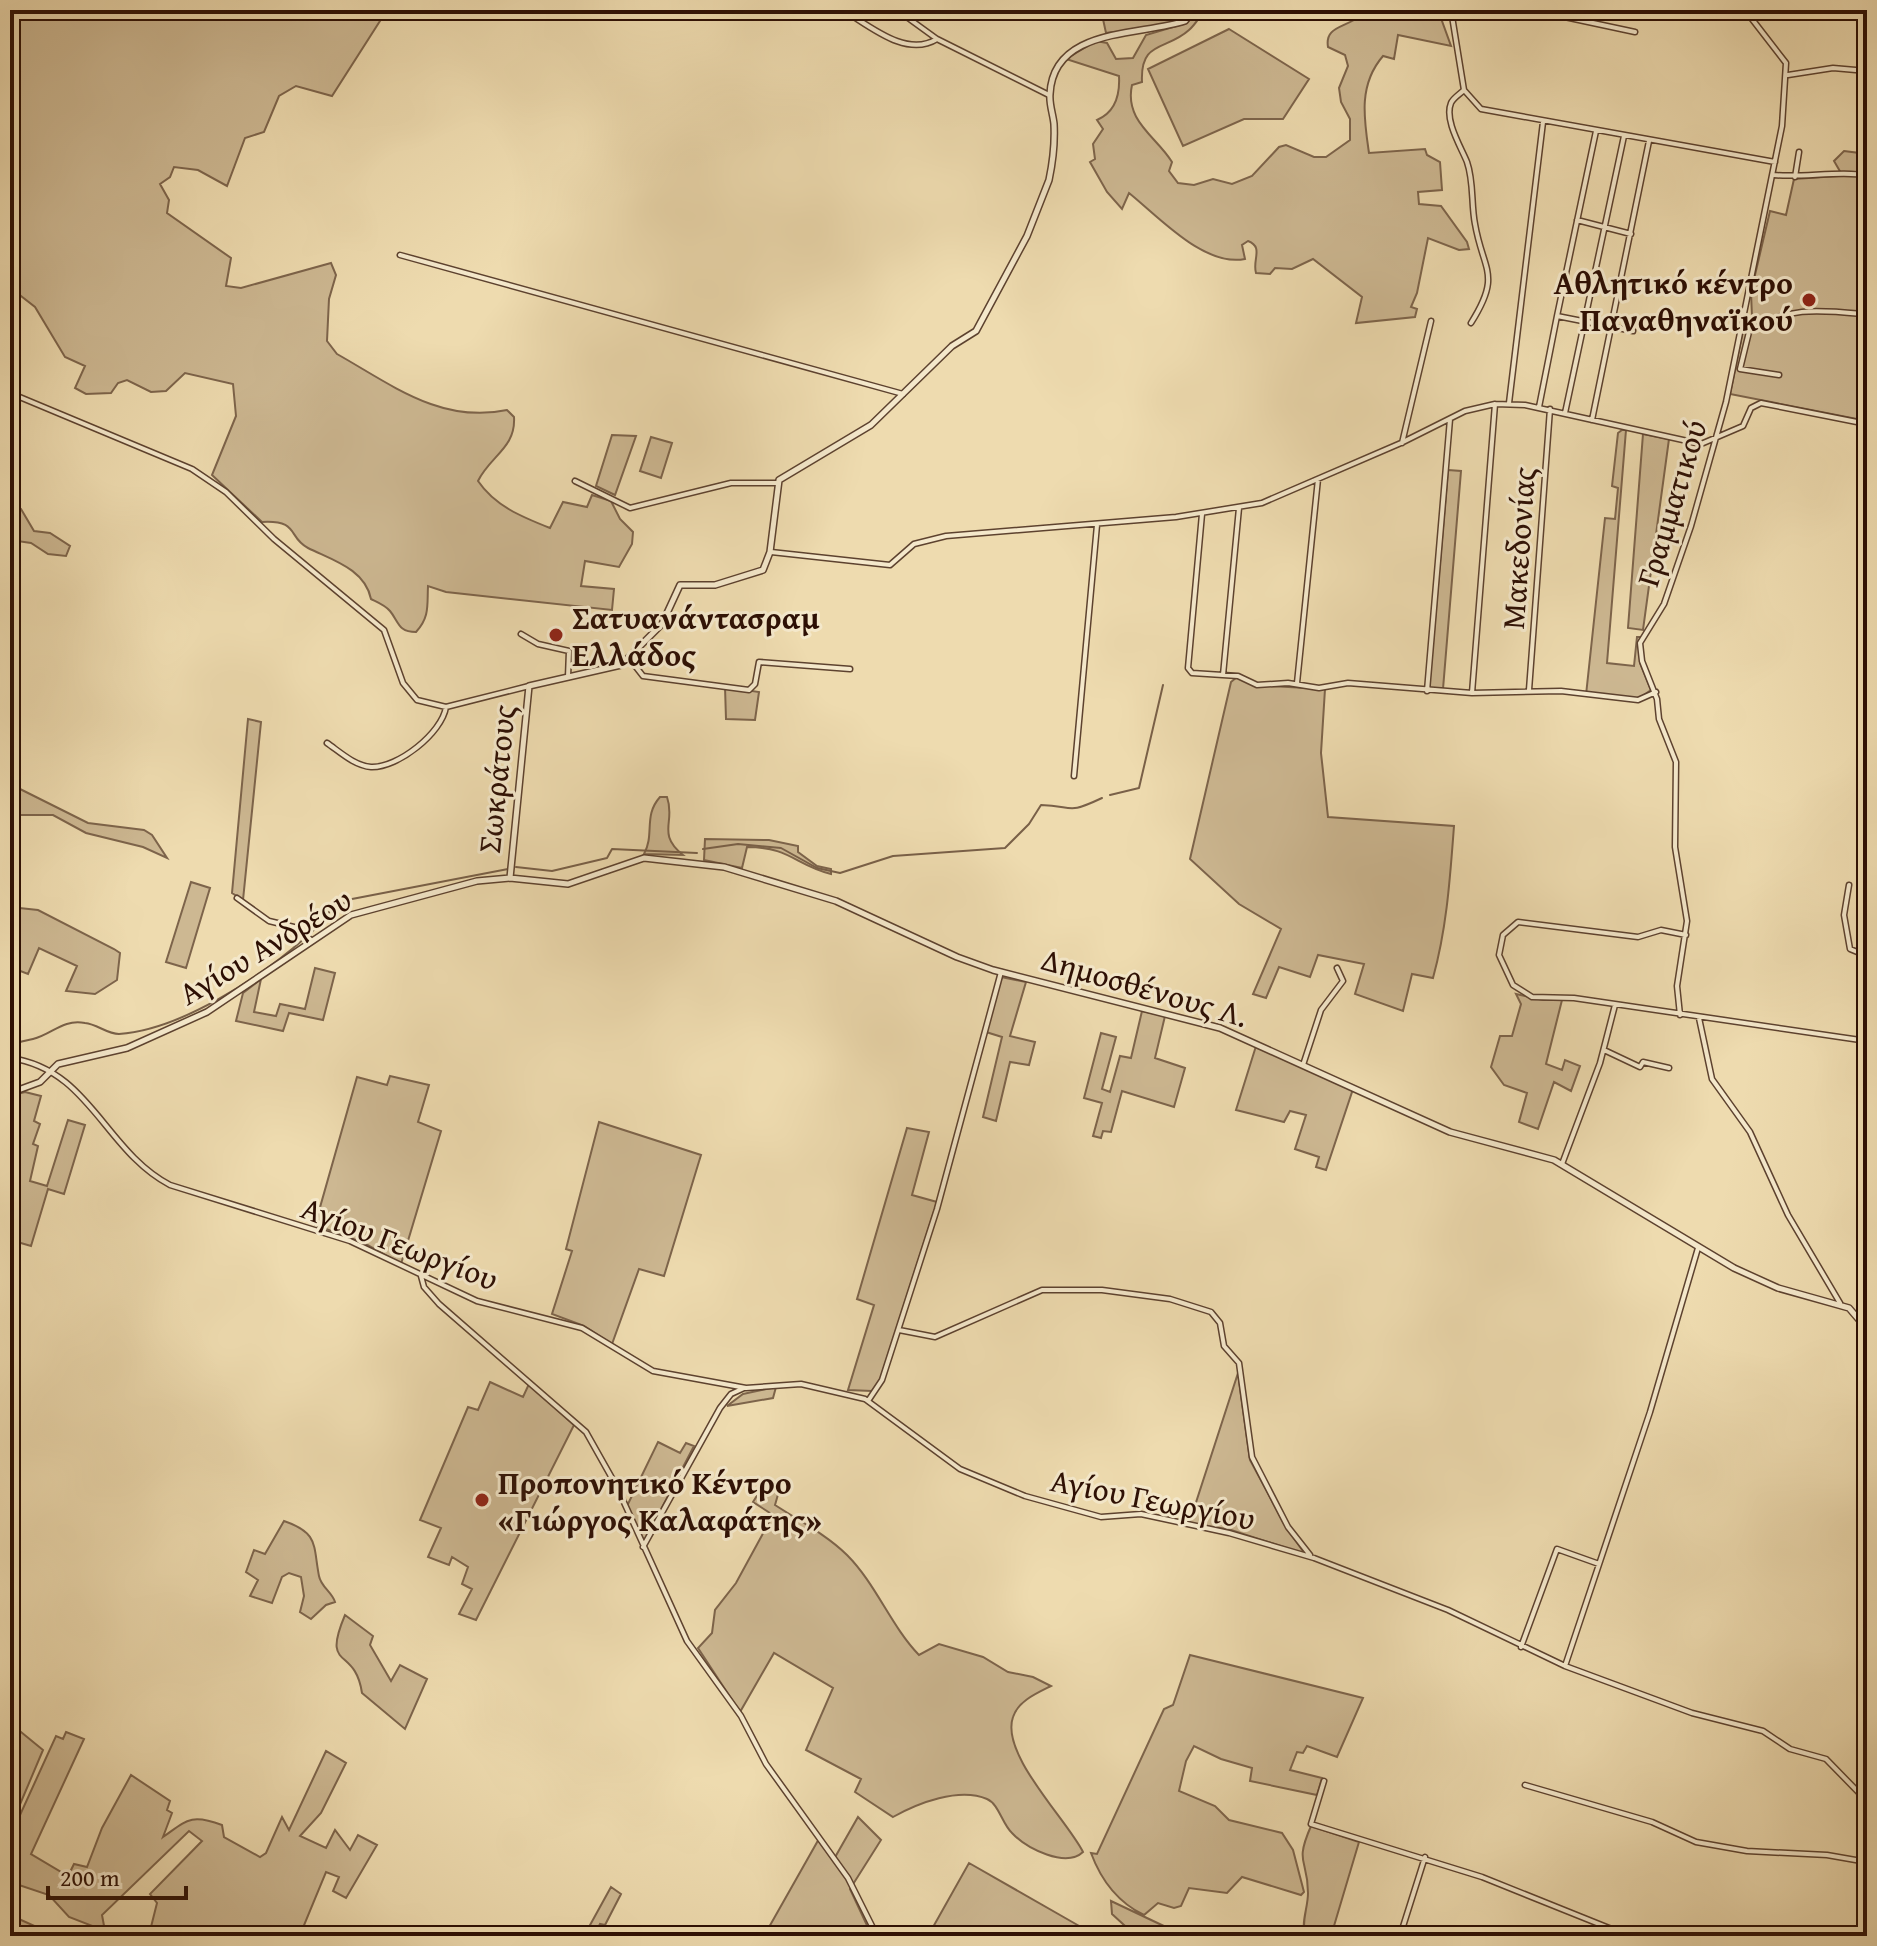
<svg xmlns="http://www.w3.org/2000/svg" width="1877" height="1946" viewBox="0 0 1877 1946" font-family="'Gentium Book Plus',serif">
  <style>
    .green { fill: #cdb892; stroke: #7d644b; stroke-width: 2 }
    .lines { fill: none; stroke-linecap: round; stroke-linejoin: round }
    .stream { stroke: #796048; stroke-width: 2 }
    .minor-casing { stroke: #5d422f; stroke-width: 7 }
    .tertiary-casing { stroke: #5d422f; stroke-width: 8 }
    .minor { stroke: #f4e8cb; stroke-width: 4 }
    .tertiary { stroke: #f4e8cb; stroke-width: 5 }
    .poi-dot { fill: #8f2418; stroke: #f4e8cb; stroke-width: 3 }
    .labels { text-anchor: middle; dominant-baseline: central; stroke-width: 6; stroke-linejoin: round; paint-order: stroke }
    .poi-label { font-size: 32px; font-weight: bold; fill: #2d0f04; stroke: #f4e8cb; text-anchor: start }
    .street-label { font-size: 32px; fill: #2d0f04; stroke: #f4e8cb }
  </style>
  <rect width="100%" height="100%" fill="#eedbaf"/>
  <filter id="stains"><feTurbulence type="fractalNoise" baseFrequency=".0025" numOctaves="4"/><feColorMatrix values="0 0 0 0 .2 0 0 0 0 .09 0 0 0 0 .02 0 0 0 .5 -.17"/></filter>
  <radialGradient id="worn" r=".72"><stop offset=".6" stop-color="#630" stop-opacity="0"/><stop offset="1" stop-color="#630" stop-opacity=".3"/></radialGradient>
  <path class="green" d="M10,10H387L332,96L296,86L279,96L264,132L245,138L227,186L198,170L174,167L170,177L160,184L169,200L167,213L231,258L226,286L241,288L331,263L336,275L329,299L327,341L337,354C392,385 441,424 507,410L514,417C516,448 490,456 478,481C495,506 522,517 550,528L563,502L587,507L592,495L611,501L620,519L633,532L632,544L619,567L585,561L581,586L614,589L612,610L446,592L428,586C427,605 430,617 416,632C398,632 399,622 390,611C385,605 377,602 371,599C365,569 332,560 308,548C287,537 300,520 262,522L212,475L236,416L233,384L185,373L166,391L151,392L127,380L118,383L111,393L86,394L75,388L85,366L65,357L35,307L12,289Z
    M1101,10H1188V12C1169,32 1132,30 1106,33Z
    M1197,10H1205C1199,17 1196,24 1189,30C1166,51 1140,40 1142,82L1132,85C1124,121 1157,137 1172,162L1169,171L1178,183L1194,185L1213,179L1232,184L1252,176L1279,147L1286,145L1314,157H1326L1350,140V119L1341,102L1339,88L1348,66L1345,55L1328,47C1325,29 1340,28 1354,20L1353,10H1438L1451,46L1398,35L1394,59L1383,56C1358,85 1364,119 1369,153L1425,149L1427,155L1440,162L1442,190L1418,192L1419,204L1441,206L1467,242L1469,249L1459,250L1428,238L1417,293L1411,307L1417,309L1415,317L1356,323L1362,297L1313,259L1292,269L1275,268L1270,274L1256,273C1252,260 1264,247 1248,241L1242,245L1245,259C1204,267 1160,218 1129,193L1122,209L1107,192L1090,162L1095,159L1093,144L1103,129L1097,120C1116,112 1120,94 1119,76L1066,59L1096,41L1107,43L1116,59L1133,58L1146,35L1187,23Z
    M1229,29L1309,79L1283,119H1244L1183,146L1148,69Z
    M1844,151L1867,154V175L1841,173L1834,161Z
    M1853,175L1867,178V421L1730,394L1745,320L1752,317L1751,292L1770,211L1786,215L1794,179Z
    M1622,430H1626L1607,663L1634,666L1637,637H1640V663L1651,690L1638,699L1586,695L1605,518L1615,519L1618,488L1612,486L1618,433Z
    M1643,434L1669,439L1643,630L1628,628Z
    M612,435L636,436L615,495L596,486Z
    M651,437L672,443L661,478L640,471Z
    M1448,470L1461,471L1443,689H1429Z
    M10,503L21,509L34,531L50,533L70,546L66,556L48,554L31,543L10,540Z
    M1237,677L1254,685L1325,689L1321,753L1328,817L1454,826C1450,878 1447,927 1433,978L1412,974L1403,1011L1355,994L1364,964L1318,955L1310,977L1279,967L1266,998L1253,994L1281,929L1239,904L1190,859L1231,682Z
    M725,687L759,692L755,720L726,719Z
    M248,719L261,722L243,900L232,893Z
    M10,784L88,823L144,830L152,835L167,858L143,847L86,833L53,815H10Z
    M660,797H667C676,822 656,833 683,855L644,854C655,834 643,816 660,797Z
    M705,839L769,840L798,846V852L817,866L831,869V874C795,865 790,847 747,847L742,868L704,860Z
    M191,882L210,888L186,968L166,962Z
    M10,907L38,910L114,949L120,953L117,980L95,994L66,991L77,966L39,948L28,974L10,967Z
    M315,968L335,973L323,1020L289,1013L283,1031L236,1021L243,993L261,979L254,1012L276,1016L280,1004L305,1009Z
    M1001,977L1026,982L1010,1036L1035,1042L1029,1065L1010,1062L996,1121L983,1117L1002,1037L986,1032Z
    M1516,994L1543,1000H1562L1546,1064L1562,1070L1565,1060L1580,1066L1571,1091L1554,1082L1538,1129L1519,1122L1527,1093L1504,1085L1491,1067L1500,1036H1512L1521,1004Z
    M1142,1011L1165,1016L1155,1058L1185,1068L1174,1107L1122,1091L1111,1132L1103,1131L1101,1138L1093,1136L1102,1103L1084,1098L1101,1033L1116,1037L1102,1089L1110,1092L1120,1056L1131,1058Z
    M1256,1046L1353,1089L1326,1170L1316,1167L1319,1157L1295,1149L1306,1115L1290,1111L1284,1122L1236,1110Z
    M390,1076L429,1085L418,1122L441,1131L401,1264L364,1243L315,1225L357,1077L387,1085Z
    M25,1092L41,1096L34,1121L40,1124L33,1144L38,1146L30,1181L47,1186L68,1120L85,1125L64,1194L48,1189L31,1246L14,1241L10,1252V1096Z
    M599,1122L701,1155L664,1276L639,1269L612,1344L584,1326L552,1314L572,1251L566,1249Z
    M907,1128L929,1132L912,1195L937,1202L880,1380L872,1391L848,1390L874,1305L857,1299Z
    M1238,1373L1250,1460L1286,1527L1305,1554L1228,1529L1189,1524Z
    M490,1382L523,1397L529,1384L574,1425L476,1620L459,1614L472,1589L462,1584L468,1567L452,1557L449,1565L428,1557L441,1528L420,1520L468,1407L478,1410Z
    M776,1387L773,1398L727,1406L743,1394Z
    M658,1442L680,1453L686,1443L694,1446L643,1544L627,1506Z
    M765,1483L779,1491L775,1505C798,1520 827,1535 847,1555C876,1584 891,1626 919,1655L939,1644L983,1657L1008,1672L1033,1677L1051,1686C1037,1693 1018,1701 1013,1717C1000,1754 1067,1820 1083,1852C1066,1868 1027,1849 1012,1833C1002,1824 999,1804 987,1799C959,1787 918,1803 893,1817L855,1792L861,1779L806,1750L833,1688L774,1653L740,1712L698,1648L712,1633L715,1610L736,1583L773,1515L753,1502Z
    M284,1521C319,1533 313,1545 319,1576C321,1587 332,1592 335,1602L326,1605L311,1619L300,1612L304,1596L301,1577L289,1573L282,1577L272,1603L250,1596L258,1580L246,1572L254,1550L265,1554Z
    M345,1615L373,1636L370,1645L391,1681L400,1665L427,1679L405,1729L362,1693C355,1645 321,1672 345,1615Z
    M1190,1655L1363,1698L1337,1757L1307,1746L1303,1753L1297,1752L1290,1770L1322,1778L1317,1795L1250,1781L1252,1768L1221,1759L1194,1746L1186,1761L1179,1791L1215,1806L1229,1820L1282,1833L1293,1850L1304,1892L1301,1895L1242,1877L1227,1893L1189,1888L1181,1906L1174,1908L1158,1903L1144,1915C1117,1902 1101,1880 1091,1853L1097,1854L1164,1709L1173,1705Z
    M10,1723L43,1750L10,1828Z
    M66,1732L84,1739L31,1854L68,1876L74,1864L87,1867L102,1828L131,1775L170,1801L167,1810L172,1813L163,1837C186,1821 190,1813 222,1825L224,1837L260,1857L266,1853L282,1817L289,1830L326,1751L346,1763L321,1813L300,1836L326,1848L335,1830L350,1850L358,1835L377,1845L346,1898L333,1891L339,1877L326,1872L302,1930L313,1936H160L162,1930L150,1931L157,1903L150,1894L202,1841L189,1831L102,1915L105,1931L69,1917L49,1895L10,1882V1837L56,1736L63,1739Z
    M858,1817L881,1840L850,1889L872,1936H764L820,1837L834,1859Z
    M1311,1826L1359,1842L1331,1936H1305C1301,1921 1308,1908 1308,1893C1308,1858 1294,1865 1311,1826Z
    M969,1863L1081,1927L1096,1936H928Z
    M611,1887L621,1894L605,1925L600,1924L594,1936H584Z
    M1111,1901L1185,1936H1136L1112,1914Z
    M10,1915L39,1928L36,1936H10Z"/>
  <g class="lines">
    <path class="stream" d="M1110,795L1139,788L1163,685
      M703,849L738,844L781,848L817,868L840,873L893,856L1005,848L1029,824L1041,805C1075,806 1066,815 1102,798
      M516,867L552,871L607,858L612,849L697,853
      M310,934L331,910L352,899L508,869
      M10,1046C17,1042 25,1041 33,1039C53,1034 62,1019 85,1023C97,1024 107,1034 119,1034C180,1030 259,978 304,939"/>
    <g class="minor-casing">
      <path id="minor" d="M843,10C870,26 906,58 937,39
        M897,10L937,39L1049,95
        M1451,10L1464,90L1481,109L1775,162
        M1532,10L1635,32
        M1846,10L1867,16
        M792,15L794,10
        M1788,75L1833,68L1867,71
        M1464,90C1460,94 1453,98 1451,103C1444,120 1461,147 1467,162C1474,182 1471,204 1475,224C1483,271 1502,274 1471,323
        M1774,175C1802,178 1844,170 1867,176
        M1795,177L1799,152
        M1577,220L1631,234
        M400,255L903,394
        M1557,316L1596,131
        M1867,331V340
        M1779,375L1740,369L1749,332C1785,306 1820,310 1863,314L1867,319
        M10,393L192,469L226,492L274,539L384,630L403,683L417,700L446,707L529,686
        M1509,403L1543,122
        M1539,407L1557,316L1633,331
        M1565,413L1624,136
        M1592,420L1649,141
        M1402,443L1431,321
        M575,481L630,508L731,483H777
        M1202,514L1188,668L1192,673L1238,676L1257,685L1288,683L1319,688L1348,683L1472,693L1561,691L1638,700L1656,692
        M771,552L890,565L914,544L946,536L1176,517L1262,503L1401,443L1465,411L1495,404L1525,405L1701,444L1743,426L1751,408L1761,403L1867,424
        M521,634L538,644L569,651L568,677
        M629,658L643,676L749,690L755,684L759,662L850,669
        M1223,675L1239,508
        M1297,683L1318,479
        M1529,690L1550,409
        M1427,691L1450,419
        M1472,693L1495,404
        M1865,729L1867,730
        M327,743C340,752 355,766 371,767C398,768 442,733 446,707
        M1074,776L1097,525
        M1849,885L1844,915L1850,949L1867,956
        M237,898L269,921L298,928L312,941
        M1686,935L1661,930L1638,937L1518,922L1503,935L1499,955L1513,985L1532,997L1574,998L1867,1041
        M1680,1015L1677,986L1687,921L1675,847L1676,762L1659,719L1657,699L1642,661L1640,643L1664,604L1691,526L1726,402L1782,126L1786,63L1745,10
        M1699,1018L1712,1079L1750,1132L1788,1215L1840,1303
        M1604,1050L1640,1067L1643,1062L1669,1068
        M10,1058C90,1069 104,1150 170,1185L350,1241L477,1301L582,1328L653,1371L746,1388L801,1384L865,1399L960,1469L1025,1496L1101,1517L1141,1514L1229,1533L1314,1558L1448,1610L1565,1666L1692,1713L1763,1731L1790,1749L1826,1759L1867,1801
        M1303,1065L1321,1010L1343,981L1337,968
        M1562,1164L1600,1063L1615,1005
        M421,1276L424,1287L439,1304L586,1432L617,1487L687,1641L741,1716L766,1764L848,1878L877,1936
        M899,1330L935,1337L1042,1290H1102L1170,1299L1211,1312L1220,1323L1224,1346L1239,1363L1252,1457L1288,1527L1310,1555
        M868,1401L882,1380L937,1209L1001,972
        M643,1547L720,1408L731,1394L744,1388
        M1521,1647L1557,1549L1599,1564
        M1565,1666L1650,1412L1698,1248
        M1324,1781L1311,1824L1482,1877L1629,1936
        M1525,1785L1652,1822L1696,1842L1747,1851L1827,1855L1867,1862
        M1400,1936L1425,1857"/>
    </g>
    <g class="tertiary-casing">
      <path id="tertiary" d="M510,878L529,686L621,665L662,624L680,585H715L763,570L770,552L779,480L871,425L952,346L976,331L1027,236L1049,180C1053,161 1055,143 1054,124C1053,114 1049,104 1050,94C1053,27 1140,36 1185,21L1194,10
        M10,1093L40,1082L58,1064L127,1048L207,1012L351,915L477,881L510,878L568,884L644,858L724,867L836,901L957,957L993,970L1220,1028L1450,1132L1554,1160L1734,1268L1778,1288L1849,1308L1867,1329"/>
    </g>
    <use href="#minor" class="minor"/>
    <use href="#tertiary" class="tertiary"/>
  </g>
  <g class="poi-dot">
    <circle cx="1809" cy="300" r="8"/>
    <circle cx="556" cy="635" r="8"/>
    <circle cx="482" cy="1500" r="8"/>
  </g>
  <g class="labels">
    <g class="poi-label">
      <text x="1793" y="282" text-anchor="end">Αθλητικό κέντρο<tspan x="1793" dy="37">Παναθηναϊκού</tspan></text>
      <text x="572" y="617">Σατυανάντασραμ<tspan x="572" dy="37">Ελλάδος</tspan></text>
      <text x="498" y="1482">Προπονητικό Κέντρο<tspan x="498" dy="37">«Γιώργος Καλαφάτης»</tspan></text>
    </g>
    <g class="street-label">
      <text transform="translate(1671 503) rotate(-73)">Γραμματικού</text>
      <text transform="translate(1518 548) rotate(-86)">Μακεδονίας</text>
      <text transform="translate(496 779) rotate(-84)">Σωκράτους</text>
      <text transform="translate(265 946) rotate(-31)">Αγίου Ανδρέου</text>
      <text transform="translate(1145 987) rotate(16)">Δημοσθένους Λ.</text>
      <text transform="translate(400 1243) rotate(21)">Αγίου Γεωργίου</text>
      <text transform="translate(1153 1499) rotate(11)">Αγίου Γεωργίου</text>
    </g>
  </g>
  <rect width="1877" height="1946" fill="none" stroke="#eedbaf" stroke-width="40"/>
  <rect x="12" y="12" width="1853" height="1922" fill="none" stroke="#2d0f04" stroke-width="4"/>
  <rect x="20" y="20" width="1837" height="1906" fill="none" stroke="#2d0f04" stroke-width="2"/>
  <path d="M48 1886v12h138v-12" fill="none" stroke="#2d0f04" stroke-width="4"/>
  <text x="60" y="1886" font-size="24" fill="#2d0f04" stroke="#f4e8cb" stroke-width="6" paint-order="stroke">200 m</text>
  <rect width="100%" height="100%" filter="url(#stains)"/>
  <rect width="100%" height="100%" fill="url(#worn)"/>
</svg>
